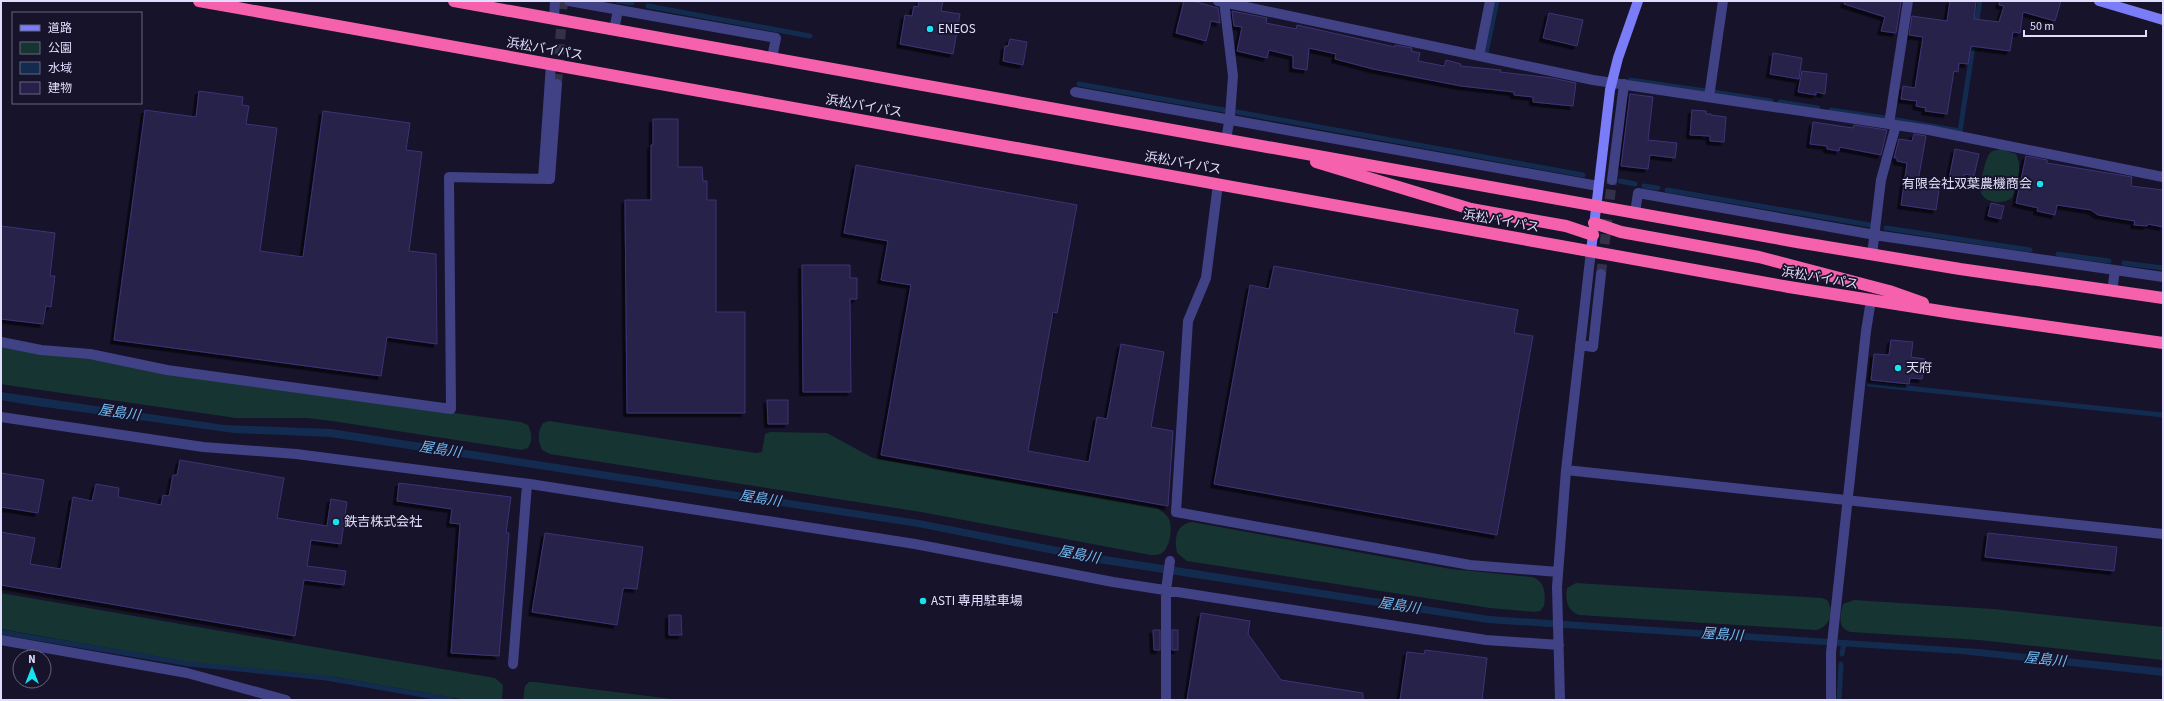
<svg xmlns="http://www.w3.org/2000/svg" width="2164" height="701" viewBox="0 0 2164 701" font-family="'Source Sans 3','Noto Sans JP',sans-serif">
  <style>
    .green { fill: #163432 }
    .water { fill: #132b4f }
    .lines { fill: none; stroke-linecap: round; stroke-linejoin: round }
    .stream { stroke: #132b4f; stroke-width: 5 }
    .building { fill: #27204a; stroke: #3e3375; filter: url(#shadow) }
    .street-tunnel { stroke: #34314a; stroke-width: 10; stroke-dasharray: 10 5; stroke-linecap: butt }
    .street { stroke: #414186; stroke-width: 10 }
    .secondary { stroke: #7b7cf7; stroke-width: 10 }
    .highway { stroke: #f661ad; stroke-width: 12 }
    .poi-dot { fill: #16e2f1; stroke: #16132a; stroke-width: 1.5 }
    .labels { text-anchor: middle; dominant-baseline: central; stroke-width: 3.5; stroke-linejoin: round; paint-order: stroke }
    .poi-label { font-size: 13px; fill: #e1defd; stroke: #16132a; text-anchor: start }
    .street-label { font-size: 13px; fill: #e1defd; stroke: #16132a }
    .water-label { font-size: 14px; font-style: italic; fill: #73bef7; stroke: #16132a }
  </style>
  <defs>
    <filter id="shadow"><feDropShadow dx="-3.5" dy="3.5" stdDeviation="0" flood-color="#0009"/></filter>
  </defs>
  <rect width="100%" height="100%" fill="#16132a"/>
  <path class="green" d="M2001,149L2016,154C2023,167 2017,185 2012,198C2004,204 1986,204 1981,193C1979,187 1985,158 1990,153C1993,150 1997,150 2001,149Z
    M1,345L89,358L181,376L521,422L528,425C532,434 533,439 528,448L521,450L332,421L307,418H236L13,386L1,384Z
    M549,421L756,453L762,452L765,434L770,432L827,433L873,458L1157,508C1161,511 1166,513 1169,519C1173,528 1170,550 1160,554C1158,555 1153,555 1151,555L921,512L550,454L542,450C538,441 537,432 543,423Z
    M1192,522L1451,569L1532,577C1545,581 1546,594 1544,606L1540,611L1535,612L1490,608L1187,561L1177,553C1174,539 1176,524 1192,522Z
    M1576,583L1822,598L1827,600C1835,612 1830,627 1816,630L1579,615C1567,611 1565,600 1567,588Z
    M1,593L495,678L503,685L502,700H466L335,677L189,662L1,629Z
    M1854,600L1993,609L2163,627V660L1979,640L1850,632C1837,628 1840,615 1843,604Z
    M529,682H535L680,700H523L525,686Z"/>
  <path class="water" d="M1,392L224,425L331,429L919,520L1099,555L1489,616L1979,649L2163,668V676L1961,654L1488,623L1098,563L918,527L330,437L234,433L30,405L1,400Z"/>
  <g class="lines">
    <path class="stream" d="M618,1L632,3
      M648,6L810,36
      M1976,26L1980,1
      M1486,53L1497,1
      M1630,80L1706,91
      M1079,84L1224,110
      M1713,92L1771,101
      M1780,102L1818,108
      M1831,110L1885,118
      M1237,112L1583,175
      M1897,120L1960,131
      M1960,131L1974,40
      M1620,181L1635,184
      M1644,186L1658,188
      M1667,190L1870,225
      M1886,228L2030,250
      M2058,254L2109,261
      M2124,263L2163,268
      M1869,384L2163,415
      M1,632L189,664L326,678L452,700
      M1842,654L1844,643
      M1839,700L1841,664"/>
  </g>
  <path class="building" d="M919,1H943L941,11L960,14L953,54L900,44L905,15L912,16L914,6L918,7Z
    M1184,1H1193L1218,8L1220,23L1211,21L1206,41L1176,33Z
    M1845,1H1901L1896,33L1881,31L1885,17L1844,4Z
    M1950,1H1976L1974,19L1999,22L2004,6L1999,5L2000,1H2061L2055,21L2023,12L2020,33L2013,32L2010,51L1971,46L1968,64L1959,63L1958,72L1954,71L1947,114L1925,111L1926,108L1916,106L1917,101L1901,99L1903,86L1915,88L1923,37L1909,35L1912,16L1947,21Z
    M1232,11L1267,18L1266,23L1296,29L1297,25L1395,47V45L1412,48L1411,51L1420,53L1418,61L1444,66L1446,60L1461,64L1460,66L1501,70L1500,72L1552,78L1576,83L1573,106L1533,102V97L1514,95V92L1461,86L1373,69L1335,59L1336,54L1309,48L1307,70L1293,68V56L1269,50L1267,58L1237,51L1242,27L1234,26Z
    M1549,13L1583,20L1577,46L1543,38Z
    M1010,39L1027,42L1023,65L1003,61L1005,46H1008Z
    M1773,53L1802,58L1799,79L1770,74Z
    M1802,71L1827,74L1825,94L1816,92V95L1798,92Z
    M199,91L243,97L242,105L249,106L246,124L277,128L260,251L303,257L323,111L410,123L406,150L422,152L409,251L436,254L437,344L387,337L381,376L114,340L145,110L196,117Z
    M1630,94L1653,97L1648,140L1677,143L1675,158L1650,155L1648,169L1621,166Z
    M1692,110L1706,111V114H1711V115L1726,117L1724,142L1710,141V136L1690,135Z
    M653,119H678V167H702L703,181H707V200H716V312H745V413H627L625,200H651V145H653Z
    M1813,122L1853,128L1854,125L1887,130L1881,155L1840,147L1839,151L1827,149V146L1810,144Z
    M1914,134L1926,136L1917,187L1939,190L1936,210L1901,205L1907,163L1897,161V158H1894L1899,139L1912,141Z
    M1955,149L1979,154L1974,176L1965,174L1963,182L1949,179Z
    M2026,156L2047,160V163L2132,177L2131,186L2163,190V227L2148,224L2147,226L2134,225L2135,221L2098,215L2091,210L2057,205L2055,215L2037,211L2038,208L2016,203Z
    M856,165L1077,205L1057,313L1053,312L1028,451L1089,462L1097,417L1107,419L1121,344L1164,352L1151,427L1173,431L1168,506L881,455L911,285L881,280L888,241L844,233Z
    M1991,203L2004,206L2001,219L1988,216Z
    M1,226L55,233L50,276H55L51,307L46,306L43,324L1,319Z
    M802,265H850V278H857V299H850L851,392H803Z
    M1274,266L1518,310L1514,333L1533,336L1497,535L1214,484L1250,285L1269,289Z
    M1891,340L1913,342L1911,357L1925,359L1922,379L1910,378L1909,384L1871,380L1874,354L1889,355Z
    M767,400H788V424H768Z
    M180,460L284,478L277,518L327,526L331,499L347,502L341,544L311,540L307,566L346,571L344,585L304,580L295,636L1,585V532L35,538L30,564L61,569L73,497L92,501L96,484L119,488L118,497L161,505L163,495L169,496L173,475H177Z
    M1,473L44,480L38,513L1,507Z
    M399,483L511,497L506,533H509L499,656L451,653L460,524L450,523L452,509L397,501Z
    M545,533L643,547L637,589L625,588L623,589L617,625L532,612Z
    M1988,533L2117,547L2114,571L1985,557Z
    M1201,613L1250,621L1248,634L1281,680L1363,693V700H1187Z
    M669,615H681L682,635H669Z
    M1153,630H1160V650H1154Z
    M1172,630H1178V650H1172Z
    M1425,650L1487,658L1482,700H1400L1407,652L1424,654Z"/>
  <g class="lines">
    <path class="street-tunnel" d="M557,84L563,1
      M1601,274L1612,180"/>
    <path class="street" d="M569,1L776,38L772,58
      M1218,1L1593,80L1929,130L2163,177
      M1224,1L1233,76L1230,116L1226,140
      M554,19L555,1
      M614,30L618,10
      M1479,56L1490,1
      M1075,92L1598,186
      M1709,97L1723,1
      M1889,124L1908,1
      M543,179L551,64
      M1612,180L1624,84
      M1218,184L1206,278L1188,321L1176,512L1470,565L1558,572
      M1635,213L1638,193L1881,236L2163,277
      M1872,255L1881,180L1896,125
      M2112,291L2115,270
      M1,342L41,350L90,354L167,370L451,409L449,177L550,179L557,84
      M1580,345L1593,347L1601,274
      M1,417L203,447L296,454L530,484L915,544L1113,582L1486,640L1559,645
      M1566,470L2163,534
      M1,640L187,673L286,700
      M513,664L527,484
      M1166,700V590L1170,561
      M1560,700L1557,587L1566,470L1591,251
      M1831,700V653L1866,331L1871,300"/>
    <path class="secondary" d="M2099,1L2163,20
      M1591,251L1610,90L1618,58L1638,1"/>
    <path class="highway" d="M199,1L1789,287L1959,314L2163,343
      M454,1L1797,242L1960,269L2163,298
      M1316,162L1471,209L1566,226L1593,235
      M1594,223L1621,232L1759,257L1889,291L1923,303"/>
  </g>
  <g class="poi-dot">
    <circle cx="930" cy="29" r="4"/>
    <circle cx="2040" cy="184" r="4"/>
    <circle cx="1898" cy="368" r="4"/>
    <circle cx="336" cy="522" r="4"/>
    <circle cx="923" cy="601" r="4"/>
  </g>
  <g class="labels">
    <g class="poi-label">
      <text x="938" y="29">ENEOS</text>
      <text x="2032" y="184" text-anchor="end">有限会社双葉農機商会</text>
      <text x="1906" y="368">天府</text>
      <text x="344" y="522">鉄吉株式会社</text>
      <text x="931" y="601">ASTI 専用駐車場</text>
    </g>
    <g class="street-label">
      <text transform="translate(545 49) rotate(10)">浜松バイパス</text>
      <text transform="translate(864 106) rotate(10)">浜松バイパス</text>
      <text transform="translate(1183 163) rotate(10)">浜松バイパス</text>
      <text transform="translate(1501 221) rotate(10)">浜松バイパス</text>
      <text transform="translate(1820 278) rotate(10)">浜松バイパス</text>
    </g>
    <g class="water-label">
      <text transform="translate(119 413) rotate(8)">屋島川</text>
      <text transform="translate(440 450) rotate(9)">屋島川</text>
      <text transform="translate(760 499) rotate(9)">屋島川</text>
      <text transform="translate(1079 555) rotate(11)">屋島川</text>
      <text transform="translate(1399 606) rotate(9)">屋島川</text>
      <text transform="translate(1722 635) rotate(4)">屋島川</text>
      <text transform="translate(2045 660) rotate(6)">屋島川</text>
    </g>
  </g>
  <rect width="2164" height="701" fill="none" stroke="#e1defd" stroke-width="4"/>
  <rect x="12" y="12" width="130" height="92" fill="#16132a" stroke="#67647e"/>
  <rect x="20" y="25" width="20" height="6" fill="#7b7cf7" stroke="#67647e"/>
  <text x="48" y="32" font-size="12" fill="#e1defd">道路</text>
  <rect x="20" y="42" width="20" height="12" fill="#163432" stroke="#67647e"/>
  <text x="48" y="52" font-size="12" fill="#e1defd">公園</text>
  <rect x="20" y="62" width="20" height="12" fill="#132b4f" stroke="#67647e"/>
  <text x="48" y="72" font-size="12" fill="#e1defd">水域</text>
  <rect x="20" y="82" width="20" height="12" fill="#27204a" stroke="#67647e"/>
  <text x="48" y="92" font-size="12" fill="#e1defd">建物</text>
  <g transform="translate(32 669)"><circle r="19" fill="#16132a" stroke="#67647e"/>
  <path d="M0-3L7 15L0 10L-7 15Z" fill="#16e2f1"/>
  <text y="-6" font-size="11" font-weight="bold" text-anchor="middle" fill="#e1defd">N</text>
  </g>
  <path d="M2024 30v6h122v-6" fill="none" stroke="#e1defd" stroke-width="2"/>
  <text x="2030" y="30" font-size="12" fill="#e1defd" stroke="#16132a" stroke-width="3" paint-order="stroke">50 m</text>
</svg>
